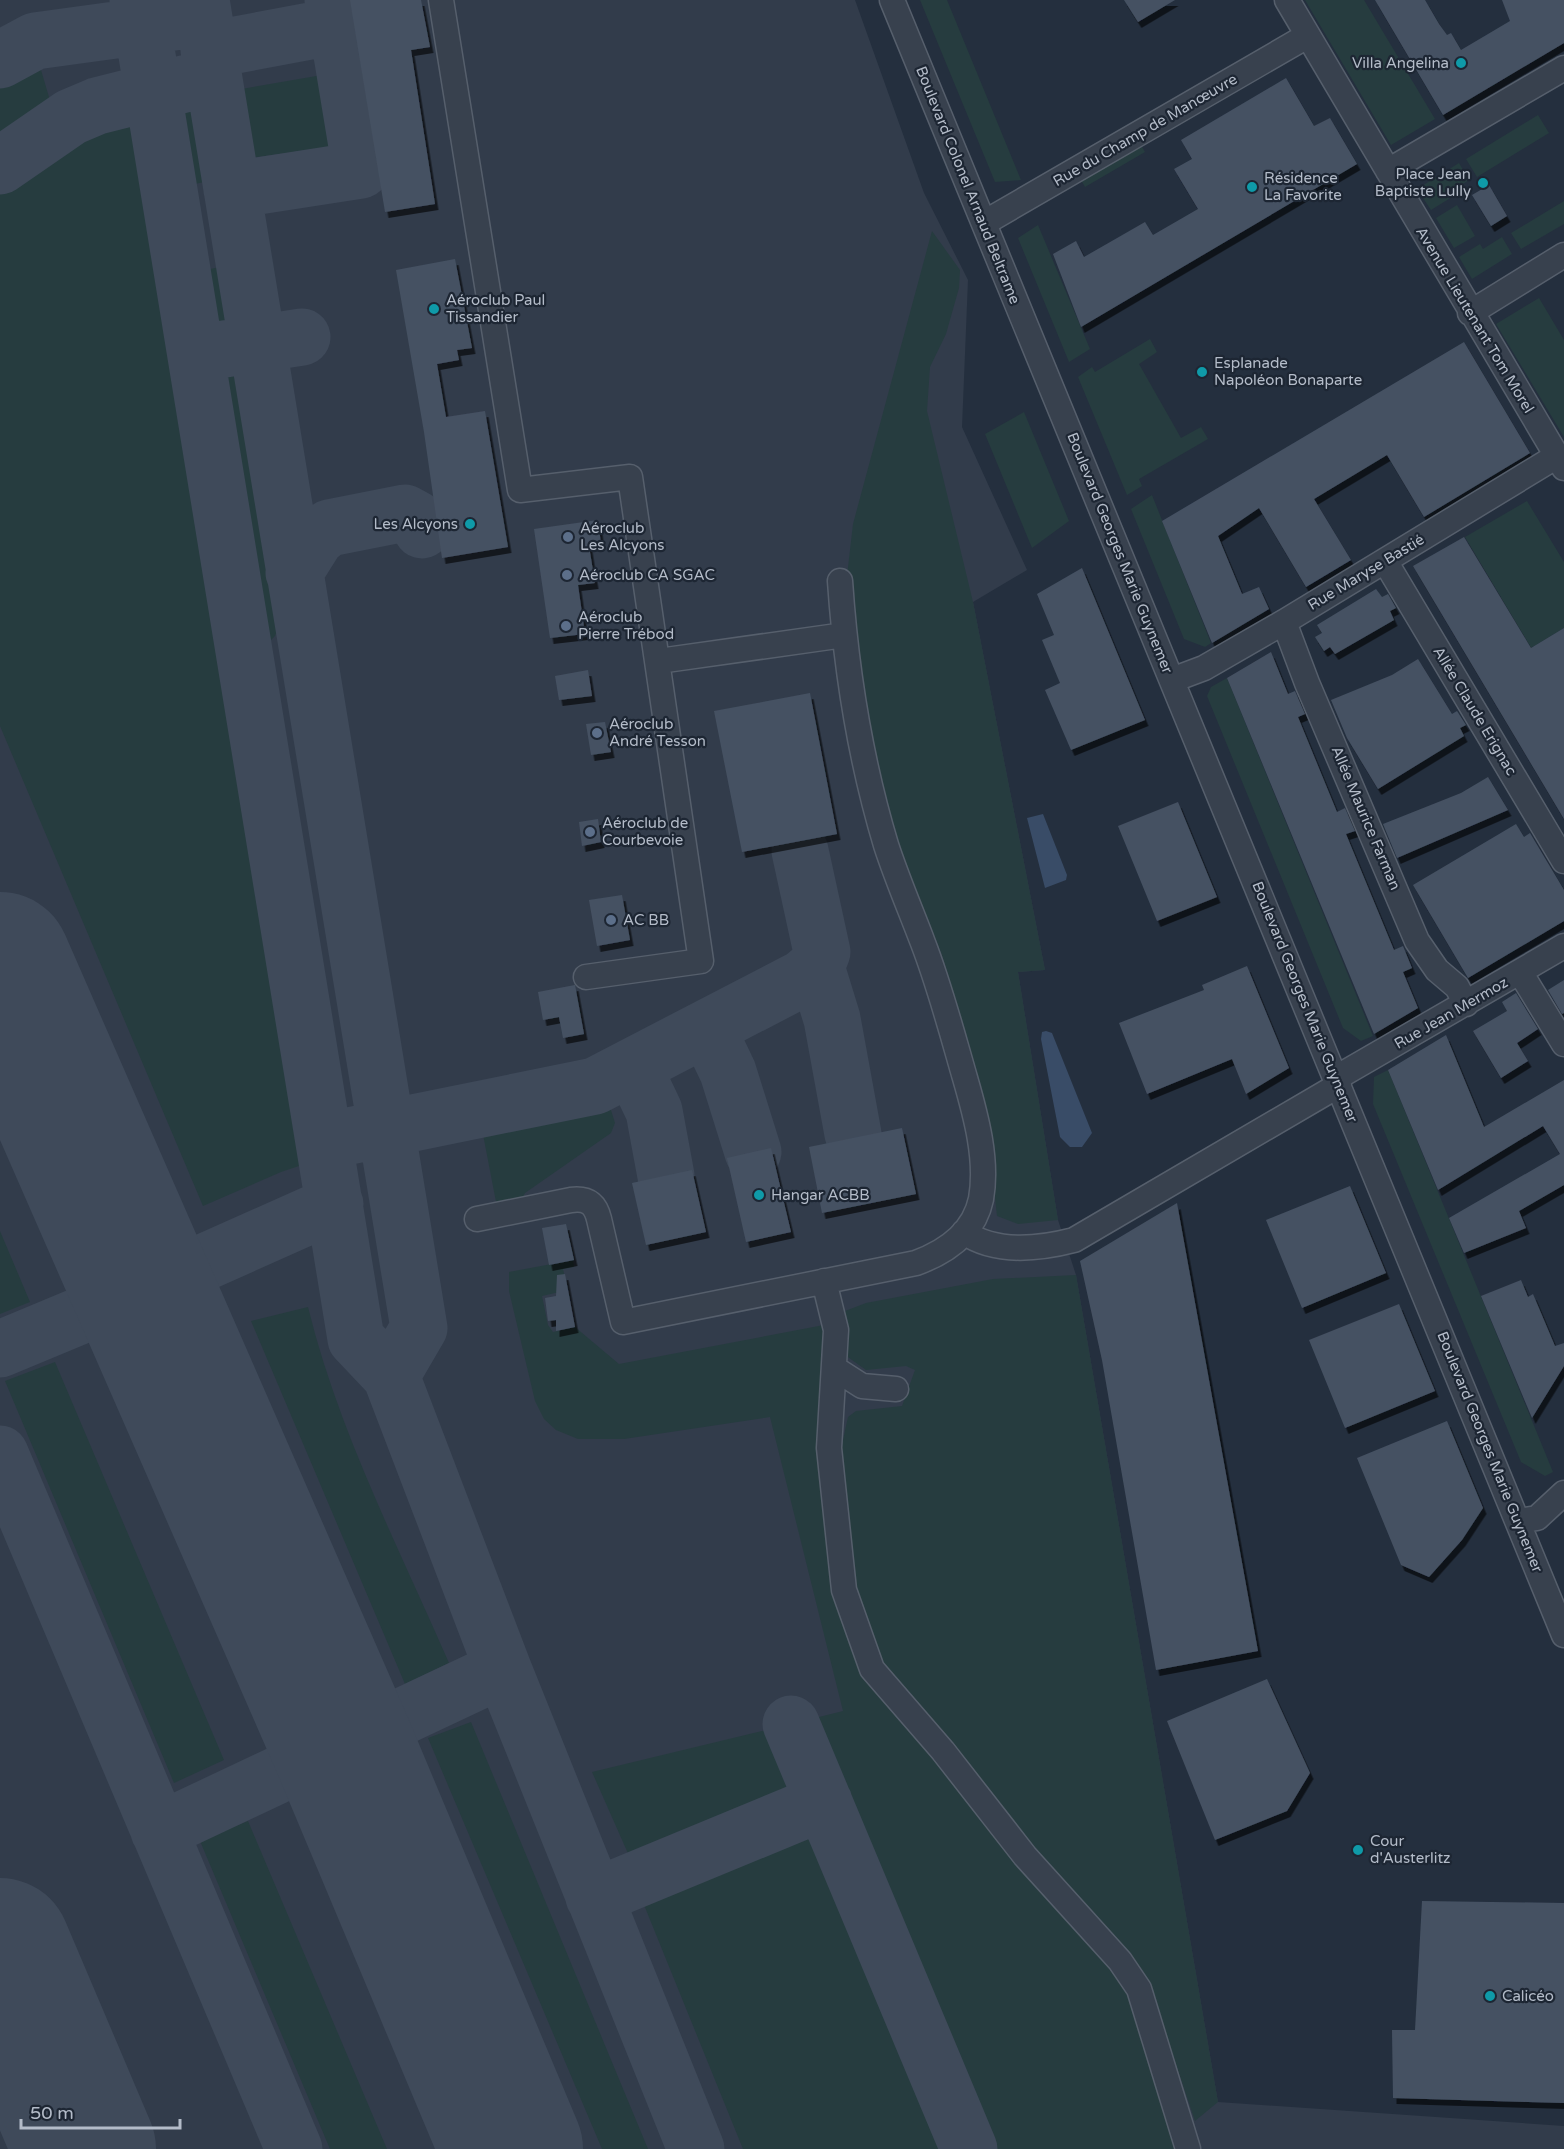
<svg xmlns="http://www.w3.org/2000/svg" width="1564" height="2149" viewBox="0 0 1564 2149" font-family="'Varela Round',sans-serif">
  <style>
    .airport { fill: #323c4b }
    .green { fill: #263c3f }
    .water { fill: #394c67 }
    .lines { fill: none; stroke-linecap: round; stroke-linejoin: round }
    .taxiway { stroke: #3f4a5a; stroke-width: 57 }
    .runway { stroke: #3f4a5a; stroke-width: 142 }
    .building { fill: #455162; filter: url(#shadow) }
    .minor-casing { stroke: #565f6c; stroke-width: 27 }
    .minor { stroke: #38414e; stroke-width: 24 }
    .culture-dot { fill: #0f9aa8; stroke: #1d2633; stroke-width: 2 }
    .service-dot { fill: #5c6f8a; stroke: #1d2633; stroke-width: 2 }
    .labels { text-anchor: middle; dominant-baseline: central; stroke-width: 4.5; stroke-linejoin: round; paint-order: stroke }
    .poi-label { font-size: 15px; fill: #b4bcc9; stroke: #1d2633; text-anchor: start }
    .street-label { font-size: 15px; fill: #b4bcc9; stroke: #1d2633 }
  </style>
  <defs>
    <filter id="shadow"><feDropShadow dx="3.5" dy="6" stdDeviation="0" flood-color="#0009"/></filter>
  </defs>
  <rect width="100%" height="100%" fill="#242f3e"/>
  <path class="airport" d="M0,0H855L924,193L968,280L962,427L1027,570L973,602L1045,970L1018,972L1058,1220L1076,1275L1218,2102L1564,2126V2149H0Z"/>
  <path class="green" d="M920,0H947L1021,180L995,182Z
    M1305,0H1364L1435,119L1391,145Z
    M36,53L54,114L0,155V74Z
    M328,74L339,141L336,146L251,158C228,148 229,114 224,92Z
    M193,95L202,98L214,180L190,185L184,183L180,175C176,145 165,115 193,95Z
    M124,113L137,115L148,129L314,1161L281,1172L203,1206L0,726V178C38,150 78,124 124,113Z
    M1538,115L1549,133L1477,177L1466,159Z
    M1141,145L1145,152L1085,187L1081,180Z
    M1459,163L1469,180L1449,193L1452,197L1431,210L1417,189Z
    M1564,201V224L1521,249L1511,233Z
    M1457,205L1475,236L1454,248L1436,218Z
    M1038,225L1090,349L1069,362L1018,238Z
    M932,231L960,270L959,288L946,334L930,367L927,411L973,602L1045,970L1018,972L1058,1220L1018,1224L997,1216L984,1099L943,958L936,940L921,916L891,827L859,674L847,576L853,524Z
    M1502,237L1512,254L1472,279L1459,257L1480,244L1483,249Z
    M226,266L237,321L207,325L199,271Z
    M1539,298L1564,340V437L1496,324Z
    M1150,339L1157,352L1139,364L1181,438L1201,427L1208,439L1139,479L1142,486L1127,495L1078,377L1092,367L1095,372Z
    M245,367L284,610L275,636L265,646L259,641L255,627L214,373Z
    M1024,412L1069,521L1032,548L985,434Z
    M1152,495L1211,643L1205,647L1184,639L1131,509Z
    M1527,501L1564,562V628L1531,648L1465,537Z
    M1227,678L1373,1036L1361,1041L1343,1028L1207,696L1211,687Z
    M1388,1070L1553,1472L1545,1476L1521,1462L1373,1104L1374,1077Z
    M606,1094L615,1123L611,1133L525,1193L520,1203L497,1207L481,1124L577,1104Z
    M0,1231L30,1302L0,1314Z
    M573,1260L574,1267L563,1269L568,1290L542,1296L548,1325L553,1332L575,1327L619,1364L824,1325L821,1413L872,1676L1113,1961L1153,2048L1181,2149H987L807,1720L843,1711L770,1417L624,1439H578L556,1430L544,1419L535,1401L509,1291V1272Z
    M1076,1275L1218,2102L1195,2121L1155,2002L1132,1955L1039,1854L888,1675C857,1622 837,1524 840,1462C841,1447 845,1431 848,1417L856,1411L902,1406L915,1370L906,1366L866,1370L845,1355V1311L866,1303L993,1279Z
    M308,1307C338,1430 398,1546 449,1663L405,1684L251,1321Z
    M55,1362L224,1760L174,1783L5,1381Z
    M471,1722L648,2149H602L428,1738Z
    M779,1727L807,1795L634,1867L592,1772Z
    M819,1817L954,2149H743L640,1895L641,1888Z
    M248,1821L387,2149H330L200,1841Z"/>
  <path class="water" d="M1043,814L1067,875L1066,880L1045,888L1027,818Z
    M1046,1031L1052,1033L1092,1133L1082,1147H1070L1060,1137L1041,1039L1042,1032Z"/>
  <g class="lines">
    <path class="taxiway" d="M138,0L356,1339L391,1376L503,1669L696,2149
      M201,0L419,1328L391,1376
      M209,50L337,26
      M0,60L35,41L181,21
      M0,166L71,117L97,106L188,83
      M232,190L361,170L333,0
      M218,350L302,337
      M294,573L316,538L329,528L405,513L416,519L422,530
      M816,967L832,1019L853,1134
      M707,1028L728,1072L753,1152
      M633,1067L654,1111L666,1176
      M349,1136L595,1086L803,978L816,967L822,952L800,851
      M0,1349L142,1290L335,1204
      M0,1454L294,2149
      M791,1724L969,2149
      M159,1831L503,1669
      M594,1897L824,1802"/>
    <path class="runway" d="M0,963L342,1744L512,2149
      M0,1949L85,2149"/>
  </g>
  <path class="building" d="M350,0H421L430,47L411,50L435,204L385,212Z
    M1124,0H1175L1138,22Z
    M1375,0H1425L1439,24L1447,35L1451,33L1461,50L1510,21L1502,0H1564V43L1443,115Z
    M1286,78L1314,126L1330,118L1357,164L1081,327L1053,254L1076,241L1084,257L1145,222L1153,235L1198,209L1174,169L1192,159L1181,140Z
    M1489,185L1507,216L1491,226L1472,195Z
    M455,259L472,348L457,350L459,360L437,364L446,417L485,411L508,547L442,558L424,432L396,270Z
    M1464,342L1530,453L1424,517L1387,455L1314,499L1351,560L1306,587L1259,508L1218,536L1242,594L1259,587L1269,609L1212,643L1162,521Z
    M598,520L601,544L589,546L595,583L578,585L585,634L550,638L534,529Z
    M1464,537L1531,648L1564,628V819L1413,566Z
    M1082,568L1145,720L1071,750L1045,690L1060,683L1042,640L1054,635L1037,594Z
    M1376,589L1382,597L1388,594L1396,608L1390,611L1394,620L1335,654L1330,647L1324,651L1315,637L1322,633L1317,625Z
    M1271,652L1288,694L1295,691L1305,714L1298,717L1337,812L1345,808L1355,831L1346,834L1394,950L1403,946L1412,968L1403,972L1418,1008L1374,1034L1227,678Z
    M1418,659L1452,714L1457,711L1466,725L1460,728L1464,736L1378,789L1347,738L1331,700L1392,675Z
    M588,670L592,696L559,700L555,676Z
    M810,693L837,834L742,852L714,711Z
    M605,722L611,752L591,755L586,724Z
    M1488,777L1508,810L1397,858L1383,824L1461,793Z
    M1178,802L1217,897L1157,921L1118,826Z
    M598,819L601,842L582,846L579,822Z
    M1516,824L1524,837L1530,833L1564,890V921L1468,978L1413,885Z
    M622,895L630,940L597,946L589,900Z
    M1247,966L1289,1068L1246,1094L1232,1059L1147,1094L1119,1023L1204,990L1202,985Z
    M1564,980V1013L1562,1014L1548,990Z
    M575,985L584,1034L563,1038L559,1017L543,1020L538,992Z
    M1516,993L1538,1029L1517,1043L1528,1061L1501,1078L1473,1031L1507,1011L1502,1002Z
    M1446,1035L1484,1127L1564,1080V1185L1519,1211L1526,1228L1464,1253L1449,1218L1560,1154L1543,1126L1438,1190L1388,1070Z
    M902,1128L916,1194L822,1213L809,1147Z
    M771,1148L791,1232L746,1242L727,1158Z
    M692,1170L706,1232L646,1245L632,1183Z
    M1350,1186L1386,1273L1302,1308L1266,1220Z
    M1177,1203L1258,1651L1156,1670L1102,1360L1080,1261Z
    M566,1224L574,1260L549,1265L542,1228Z
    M565,1274L575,1327L556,1331V1320L548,1321L545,1298L556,1296L557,1275Z
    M1521,1280L1528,1297L1533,1294L1555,1346L1564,1343V1366L1532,1418L1481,1296Z
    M1399,1304L1435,1391L1345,1428L1309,1340Z
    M1447,1421L1483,1508L1462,1540L1429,1577L1401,1565L1357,1458Z
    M1267,1679L1310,1773L1287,1811L1215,1840L1167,1721Z
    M1422,1901L1564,1903V2103L1393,2098L1392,2030H1415Z"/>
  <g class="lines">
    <g class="minor-casing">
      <path id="minor" d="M441,0L520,490L630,477L701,961L586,977
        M892,0L1564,1635
        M1287,0L1564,468
        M1388,171L1564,68
        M984,223L1307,36
        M1470,313L1564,255
        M1385,561L1564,861
        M1284,622L1307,683L1417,941L1437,970L1457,987L1466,1004
        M659,661L844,635
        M1172,680L1204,668L1284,622L1557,456
        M1520,972L1564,1044
        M1336,1078L1564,946
        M477,1219L571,1200C587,1198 595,1203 599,1219L623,1322L916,1263C946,1252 974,1233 981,1199C988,1160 976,1116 965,1078C952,1033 940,987 923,943C911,911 897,879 886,845C861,762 846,669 840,581
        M964,1232C995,1254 1039,1249 1074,1240L1339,1085
        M824,1281L836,1330L829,1448L844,1590L872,1669L943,1751L1025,1856L1120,1961L1139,1989L1188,2149
        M834,1368L862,1386L896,1389
        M1519,1521L1537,1518L1564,1493"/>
    </g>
    <use href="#minor" class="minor"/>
  </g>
  <g class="culture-dot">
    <circle cx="1461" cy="63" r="6"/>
    <circle cx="1483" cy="183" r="6"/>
    <circle cx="1252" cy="187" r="6"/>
    <circle cx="434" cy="309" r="6"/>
    <circle cx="1202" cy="372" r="6"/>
    <circle cx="470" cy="524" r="6"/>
    <circle cx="759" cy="1195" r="6"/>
    <circle cx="1358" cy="1850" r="6"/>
    <circle cx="1490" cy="1996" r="6"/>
  </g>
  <g class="service-dot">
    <circle cx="568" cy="537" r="6"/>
    <circle cx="567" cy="575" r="6"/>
    <circle cx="566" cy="626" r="6"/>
    <circle cx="597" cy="733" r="6"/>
    <circle cx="590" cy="832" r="6"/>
    <circle cx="611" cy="920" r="6"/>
  </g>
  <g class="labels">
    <g class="poi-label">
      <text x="1449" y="63" text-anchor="end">Villa Angelina</text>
      <text x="1471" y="174" text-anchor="end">Place Jean<tspan x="1471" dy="17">Baptiste Lully</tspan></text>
      <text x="1264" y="178">Résidence<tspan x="1264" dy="17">La Favorite</tspan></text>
      <text x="446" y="300">Aéroclub Paul<tspan x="446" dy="17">Tissandier</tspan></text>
      <text x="1214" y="363">Esplanade<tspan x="1214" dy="17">Napoléon Bonaparte</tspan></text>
      <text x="458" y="524" text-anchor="end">Les Alcyons</text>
      <text x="580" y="528">Aéroclub<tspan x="580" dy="17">Les Alcyons</tspan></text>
      <text x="579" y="575">Aéroclub CA SGAC</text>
      <text x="578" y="617">Aéroclub<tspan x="578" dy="17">Pierre Trébod</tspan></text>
      <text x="609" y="724">Aéroclub<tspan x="609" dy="17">André Tesson</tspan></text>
      <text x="602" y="823">Aéroclub de<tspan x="602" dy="17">Courbevoie</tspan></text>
      <text x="623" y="920">AC BB</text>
      <text x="771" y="1195">Hangar ACBB</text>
      <text x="1370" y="1841">Cour<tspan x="1370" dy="17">d'Austerlitz</tspan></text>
      <text x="1502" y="1996">Calicéo</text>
    </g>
    <g class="street-label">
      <text transform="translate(1145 130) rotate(-30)">Rue du Champ de Manœuvre</text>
      <text transform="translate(968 185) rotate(68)">Boulevard Colonel Arnaud Beltrame</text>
      <text transform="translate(1475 320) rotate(59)">Avenue Lieutenant Tom Morel</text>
      <text transform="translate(1120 553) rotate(68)">Boulevard Georges Marie Guynemer</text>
      <text transform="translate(1366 572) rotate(-31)">Rue Maryse Bastié</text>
      <text transform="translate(1475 711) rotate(59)">Allée Claude Erignac</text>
      <text transform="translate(1366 818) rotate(67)">Allée Maurice Farman</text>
      <text transform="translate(1305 1002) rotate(68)">Boulevard Georges Marie Guynemer</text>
      <text transform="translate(1451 1013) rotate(-30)">Rue Jean Mermoz</text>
      <text transform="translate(1490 1452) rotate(68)">Boulevard Georges Marie Guynemer</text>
    </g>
  </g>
  <path d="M21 2119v9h159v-9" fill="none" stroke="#b4bcc9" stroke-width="3"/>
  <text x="30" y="2119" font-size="18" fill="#b4bcc9" stroke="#1d2633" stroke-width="4.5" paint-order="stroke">50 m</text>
</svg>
